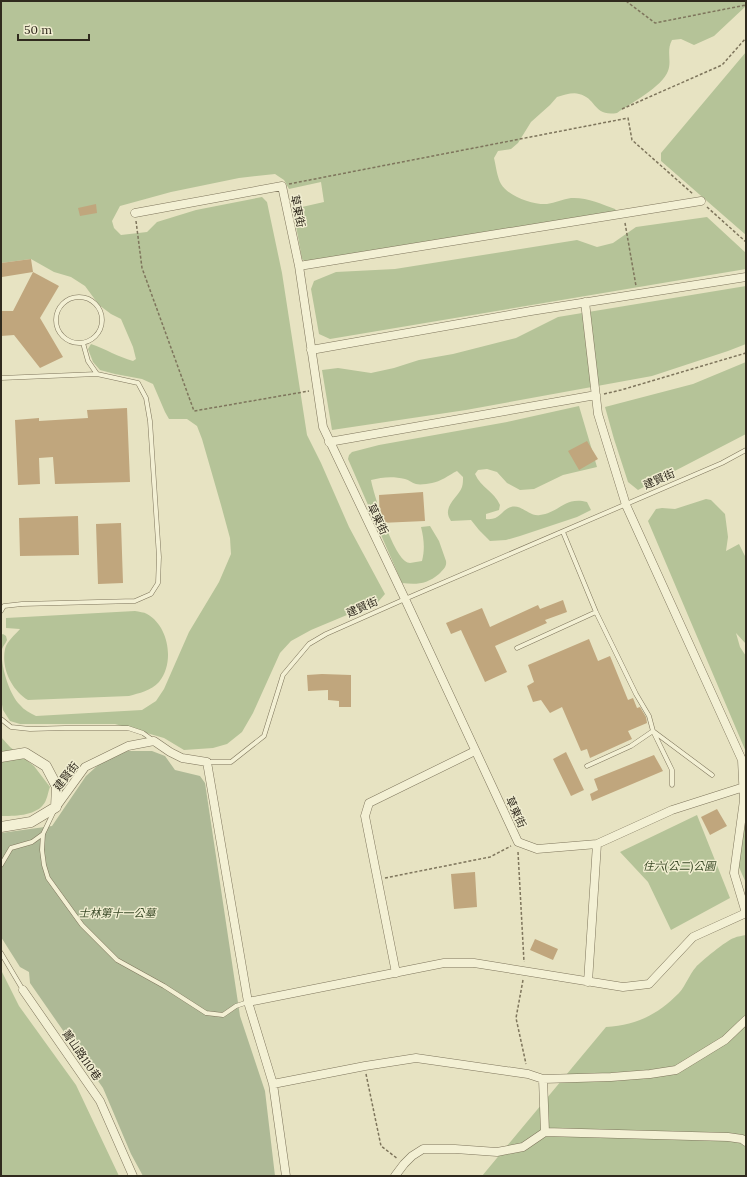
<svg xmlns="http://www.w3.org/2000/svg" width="747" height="1177" viewBox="0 0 747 1177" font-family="Lora,'Noto Sans TC',serif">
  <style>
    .green { fill: #b5c398 }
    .cemetery { fill: #aeb996 }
    .building { fill: #c0a67d }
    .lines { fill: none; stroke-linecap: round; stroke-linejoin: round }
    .service-casing { stroke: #7e755c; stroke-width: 5 }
    .minor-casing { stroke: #7e755c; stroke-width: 9 }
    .tertiary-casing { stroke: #7e755c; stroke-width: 11 }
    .path { stroke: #7e755c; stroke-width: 1.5; stroke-dasharray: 3 2; stroke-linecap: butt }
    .service { stroke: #f3f0d4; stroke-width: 4 }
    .minor { stroke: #f3f0d4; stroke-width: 8 }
    .tertiary { stroke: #f3f0d4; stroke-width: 10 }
    .labels { text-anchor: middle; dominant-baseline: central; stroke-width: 3; stroke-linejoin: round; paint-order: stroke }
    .street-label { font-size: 11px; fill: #302a1e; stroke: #f0edd0 }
    .park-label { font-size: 11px; font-style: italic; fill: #3a4a27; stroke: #f0edd0 }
  </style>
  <rect width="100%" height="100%" fill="#e7e3c2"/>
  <path class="green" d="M1,1H746V6L714,36L694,45L681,39L672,40C666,51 672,61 668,71C662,87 631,103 617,113C593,117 597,98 579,94C573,92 564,95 557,97L550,105L531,122L518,143L511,149L498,151L494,158C496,166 497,177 501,184C509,197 534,205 547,204C555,203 563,199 571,198C586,197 602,204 615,209L617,212L306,262L302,259L293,209L324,202L321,182L289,189L284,180L275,174L239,178L171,192L120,206L112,221L114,228L121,235L147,232L157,222L196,210L262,197L267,202L282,273L307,435L321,463L349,527L385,594L378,602L311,630L291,641L280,653L253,713L242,732L227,744L213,748L184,750L164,738L115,724H20L10,721L3,710L1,699V635L3,634L6,636L7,640C6,643 3,646 2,649C0,664 9,694 20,705C24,710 30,713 36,716L142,710L156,701L164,689L189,632L219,582L231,554L230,538L221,505L202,439L197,426L187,419H169L165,412L153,384L142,379L115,374L100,370L93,362L88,349L91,344C106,349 118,357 133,361L136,359L133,347L121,319L111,314L99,305L85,286L71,277L54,272L31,259L1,263Z
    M746,52V235L661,161V153Z
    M707,217L746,253V269L330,339L319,334L311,289L314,281L336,272L395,269L577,240L597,247L613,243L636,227Z
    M746,286V344L728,351L652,376L466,410L332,430L322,370L338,368L371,373L394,368L419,360L453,354L516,338L558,317Z
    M746,362V434L638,490L628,482L614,439L605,407L693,384Z
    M579,406L597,467L563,475L534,489L520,490L507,483L497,472L487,469L478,470L475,474C481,488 494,491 500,505L499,510L486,514V519C500,521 502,509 511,507C522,504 529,517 540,515C559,513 565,496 587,502L591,510L577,517L520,536L506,540L490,541L479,530L471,520L451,521C441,507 458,498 462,487C463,484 463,480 463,477L457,471C449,475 440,482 432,483C427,484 420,485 416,484C412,483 409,480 405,479C393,476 382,477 371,480C374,496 392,551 405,561C406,562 409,563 410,563L422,561C425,549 424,539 421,527L430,526L439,541L446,561C447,567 443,570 439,574C427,584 417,585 402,583L348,459L349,455L352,452L379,445L507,422Z
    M706,499L711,500L725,514L728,537L726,551L739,544L746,558V644L736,633L740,647L746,656V752L648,521L656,509L662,508L675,509Z
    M135,611C139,612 144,612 147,614C169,626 175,663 159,682C151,691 139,693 129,696L28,700C12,690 1,669 5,649C7,641 15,635 20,629L6,628V618Z
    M1,737L10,747L34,766L50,787C48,792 47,801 43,805C34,816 14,816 1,816Z
    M746,809V883L734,856Z
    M697,815L730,898L671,930L648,882L620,852Z
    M746,935V1176H482L606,1027C637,1025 657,1015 679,993C686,985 689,975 696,967C700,962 727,940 734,938C738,936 742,936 746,935Z
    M1,970L19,1006L76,1085L119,1176H1Z"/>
  <path class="cemetery" d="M128,751H152L165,756L175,770L200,776L205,783L240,1016L265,1091L275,1176H143L131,1154L103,1088L30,983L29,972L20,967L1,937V833L52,826L86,776L106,758Z"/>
  <path class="building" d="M96,204L97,213L80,216L78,208Z
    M31,259L33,272L59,286L40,318L63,357L40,368L14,335L1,336V311H13L33,272L2,277L1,263Z
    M127,408L130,482L55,484L53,457L39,458L40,484L18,485L15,420L39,418V421L88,418L87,410Z
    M587,441L598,459L579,470L568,451Z
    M423,492L425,521L380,523L379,495Z
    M78,516L79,555L20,556L19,518Z
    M121,523L123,583L98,584L96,524Z
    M563,600L567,612L545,620L547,623L495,646L507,672L485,682L461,630L451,634L446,623L482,608L490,627L538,605L540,609Z
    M589,639L598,661L610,656L628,700L633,698L637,708L640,707L646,717L647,723L628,731L632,739L590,758L587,749L581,751L562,707L550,713L541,700L533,702L527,686L534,682L528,665Z
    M322,674L351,675V707H339V701L328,700V690L308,691L307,675Z
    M566,752L584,790L571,796L553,759Z
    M654,755L663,771L592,801L590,794L598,790L594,779Z
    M717,809L727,826L710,835L701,817Z
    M475,872L477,907L454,909L451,874Z
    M535,939L558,949L553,960L530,950Z"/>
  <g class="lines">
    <g class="service-casing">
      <path id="service" d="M56 320a23 23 0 1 1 46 0a23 23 0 1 1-46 0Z
        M1,378L97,374
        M563,532L596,612L636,694L649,716L653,731L672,770V785
        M1,611L4,606L22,604L135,601L151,594L158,583L159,557L150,421L146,398L138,383L97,374L88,361L83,343
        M517,648L596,612
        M1,719L11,727L30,729L65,728H128L143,733L154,741
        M207,762H231L264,736L283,675L309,644L326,634L405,599L722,463L746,450
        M587,766L631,746L653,731L712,775
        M54,811L43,834L42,850L44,865L48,878L82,925L117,960L164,986L206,1013L223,1015L236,1006L248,1002
        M1,865L11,848L32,842L43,834
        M1,953L23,990"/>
    </g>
    <g class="minor-casing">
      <path id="minor" d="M135,213L282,186L299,266L323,427L405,599L518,842L537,849L597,844L672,810L744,787
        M299,266L701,201
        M585,302L598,414L626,505L742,760L744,800L734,873L746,913
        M311,350L531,311L746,277
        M329,442L596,395
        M56,807L85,767L128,746L154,741L170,752L182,758L207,762L248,1002L273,1084L286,1176
        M396,973L365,816L369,803L475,751
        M588,982L597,844
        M23,990L100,1101L133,1176
        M248,1002L444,963H474L623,987L649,984L693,937L746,913
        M273,1084L365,1066L416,1058L528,1074L543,1079L611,1077L650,1074L676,1070L725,1040L746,1020
        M545,1132L728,1137L742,1139L746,1142
        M395,1176L404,1164L412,1156L423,1149H455L497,1152L523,1147L545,1132L543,1079"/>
    </g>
    <g class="tertiary-casing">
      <path id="tertiary" d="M1,757L25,753L46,766L57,787L56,807L31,822L1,827"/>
    </g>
    <path class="path" d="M626,1L655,23L746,5
      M622,109L722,65L746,38
      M289,184L628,118L632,140L693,194
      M707,207L746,242
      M136,221L142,268L194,411L309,391
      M625,223L636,286
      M604,394L621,390L746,353
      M518,852L524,962
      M385,878L490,857L511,846
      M523,980L516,1018L526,1064
      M366,1074L381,1146L398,1159"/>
    <use href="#service" class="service"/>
    <use href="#minor" class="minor"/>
    <use href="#tertiary" class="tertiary"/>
  </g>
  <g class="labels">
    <g class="street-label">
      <text transform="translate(298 211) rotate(78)">草東街</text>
      <text transform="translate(659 479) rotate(-24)">建賢街</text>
      <text transform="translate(378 519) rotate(64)">草東街</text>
      <text transform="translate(362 607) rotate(-24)">建賢街</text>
      <text transform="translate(66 776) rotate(-52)">建賢街</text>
      <text transform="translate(516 812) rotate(65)">草東街</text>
      <text transform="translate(82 1055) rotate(55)">菁山路110巷</text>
    </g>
    <g class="park-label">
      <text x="679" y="866">住六(公二)公園</text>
      <text x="117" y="913">士林第十一公墓</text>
    </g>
  </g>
  <rect width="747" height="1177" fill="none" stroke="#302a1e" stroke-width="4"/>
  <path d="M18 34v6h71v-6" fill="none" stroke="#302a1e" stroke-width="2"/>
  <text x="24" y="34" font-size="12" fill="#302a1e" stroke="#f0edd0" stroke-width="3" paint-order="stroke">50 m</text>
</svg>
